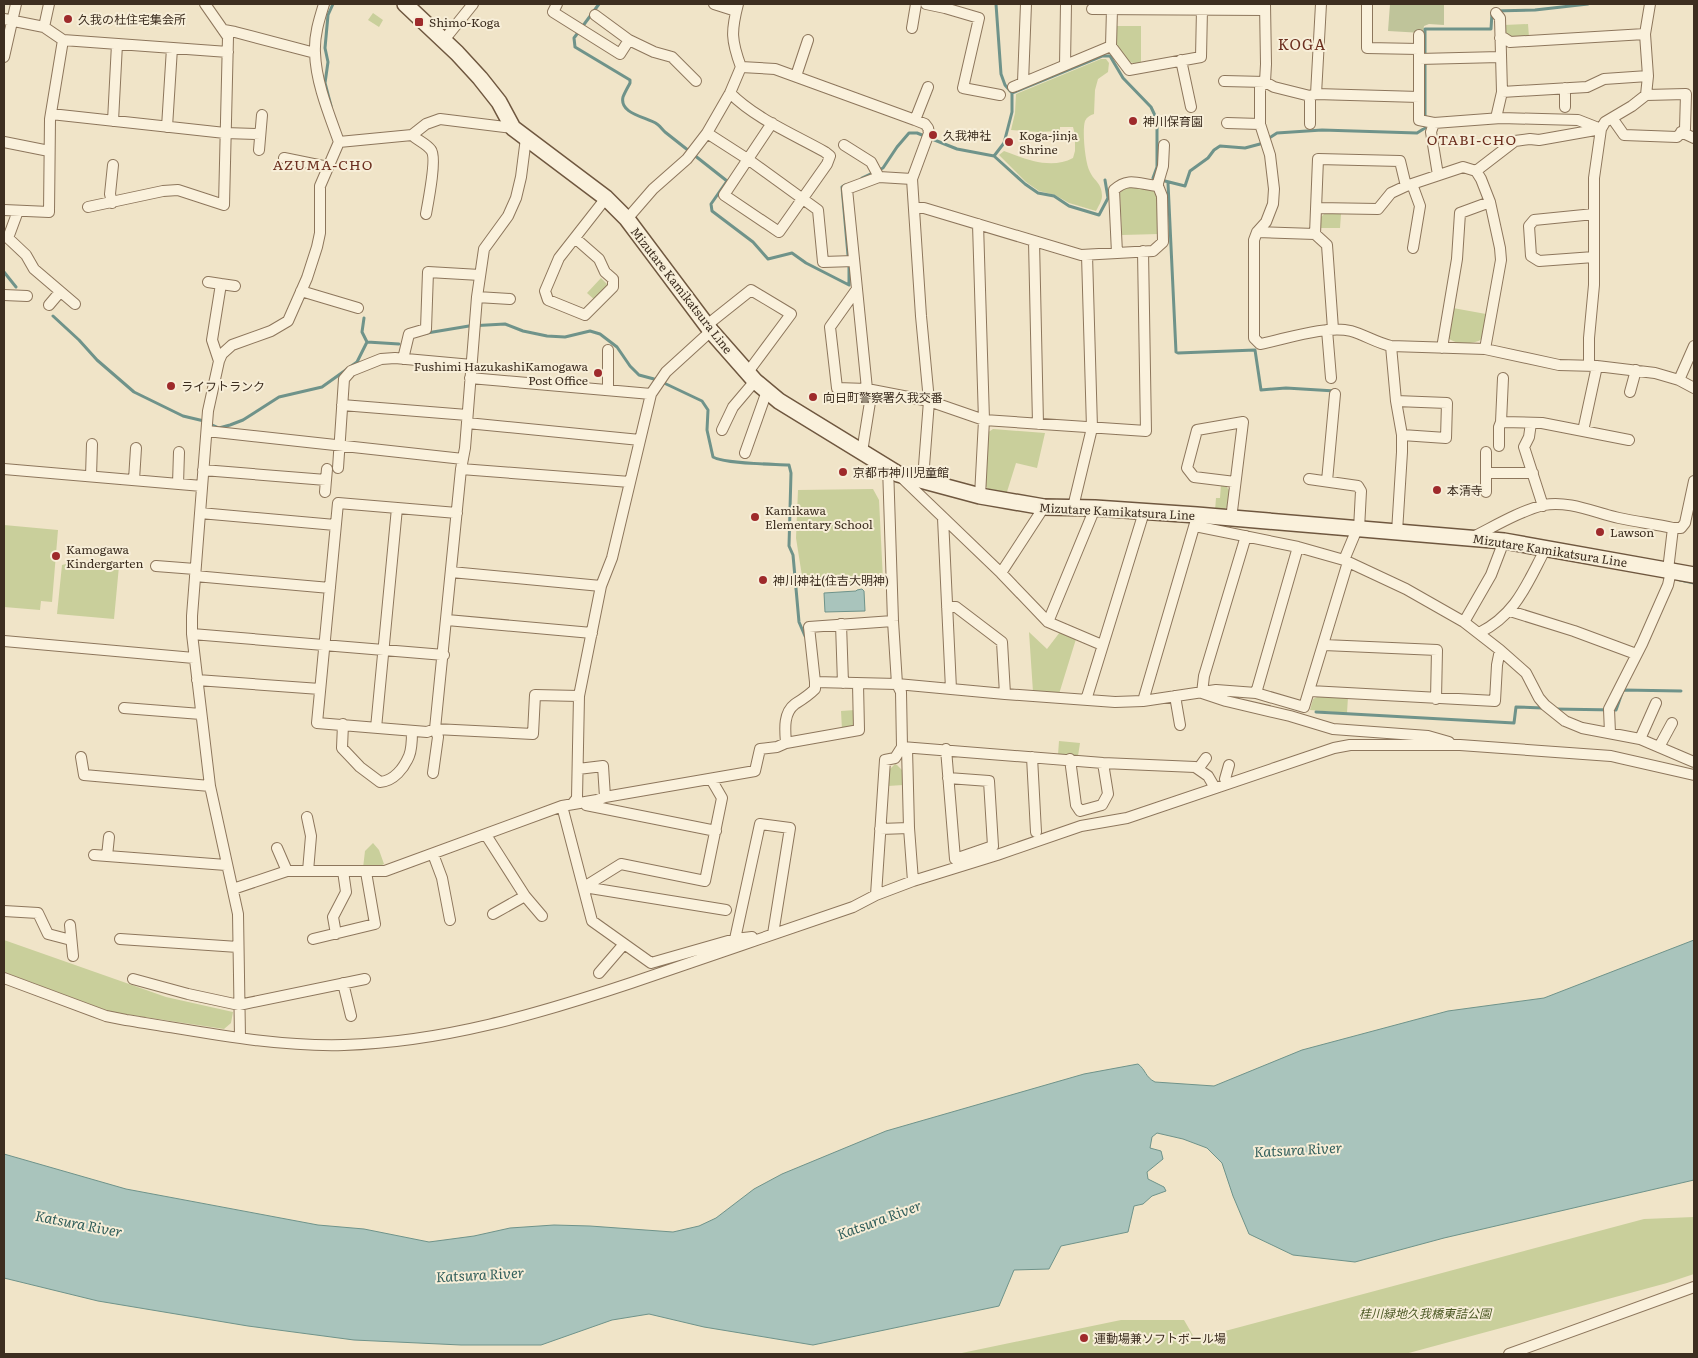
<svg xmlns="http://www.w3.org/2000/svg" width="1698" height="1358" viewBox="0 0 1698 1358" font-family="Literata,'Noto Sans JP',serif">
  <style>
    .green { fill: #c9cf9b }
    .cemetery { fill: #bfc49a }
    .water { fill: #a9c4bc; stroke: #6f938a }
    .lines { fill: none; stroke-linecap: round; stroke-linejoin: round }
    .stream { stroke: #6f938a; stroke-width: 3 }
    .minor-casing { stroke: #8d765c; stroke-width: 12 }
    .secondary-casing { stroke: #6f573f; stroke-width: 18 }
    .minor { stroke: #faf1dc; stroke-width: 10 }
    .secondary { stroke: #faf1dc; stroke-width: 15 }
    .poi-dot { fill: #9e2a2b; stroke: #f7eed8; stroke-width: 2 }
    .labels { text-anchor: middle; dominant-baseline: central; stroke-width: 4; stroke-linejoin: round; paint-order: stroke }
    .poi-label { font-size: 12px; fill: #3d2e20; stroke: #f7eed8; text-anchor: start }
    .street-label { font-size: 12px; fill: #3d2e20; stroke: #f7eed8 }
    .park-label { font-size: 12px; font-style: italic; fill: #4d5a26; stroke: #f7eed8 }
    .neighbourhood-label { font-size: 14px; letter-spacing: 1px; fill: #6b2e1e; stroke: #f7eed8 }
    .water-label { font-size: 14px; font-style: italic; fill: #2f5d5a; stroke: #f7eed8 }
    .quarter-label { font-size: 15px; letter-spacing: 1px; fill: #6b2e1e; stroke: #f7eed8 }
  </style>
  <rect width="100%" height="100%" fill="#f0e4c8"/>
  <path class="green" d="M373,13L383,20L379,27L368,20Z
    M1528,24L1529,37L1510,38L1505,33L1504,25Z
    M1117,26H1141V65L1129,62L1116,44Z
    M1101,59H1106L1109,63L1108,72L1098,79L1095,90L1094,114C1090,115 1087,117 1085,121C1082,130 1085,163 1090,172C1094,181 1102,183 1102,196C1102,201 1098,207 1096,211L1069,203L1055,195L1039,191L1026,182L999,155L1004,151C1025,159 1051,170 1073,158L1075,151V135L1073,127H1060V131L1038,132L1011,130L1015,113L1016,94Z
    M1134,185L1153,190L1157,197L1159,234L1122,235L1120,193L1126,187Z
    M1325,213L1341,214L1340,228H1320V218Z
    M601,278L607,284V290L596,301L587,293Z
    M1453,308L1486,314L1482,339C1473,345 1456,345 1448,338Z
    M993,429L1045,433L1037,468L1016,463L1006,495L990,492L985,485L987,433Z
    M1221,484L1225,485L1229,490L1228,506L1221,512L1215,511L1216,498H1220Z
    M873,489L879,500L883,580L813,586L802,576L796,538L798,490Z
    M4,525L58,530L52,602L41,601L40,610L4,607Z
    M73,562L119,566L114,619L57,614L62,565Z
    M1029,632L1047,649L1060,632L1076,639L1059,694L1033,692Z
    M1321,695L1348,697L1347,713L1310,710L1313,699Z
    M855,710V723L850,729L842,730L841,711Z
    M1059,741L1080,743L1078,756L1058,755Z
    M895,764L897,765L902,770L903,785L888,786L890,769Z
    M373,843L379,850L384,864L378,867L363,868L365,851Z
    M4,940L166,997L233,1012L231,1023L224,1029L111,1012L4,972Z
    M1694,1217V1274L1667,1283L1405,1354H957L1121,1320H1184L1195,1339L1644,1219Z"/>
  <path class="cemetery" d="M1390,4H1444V25L1429,24L1424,26L1423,33L1388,31Z"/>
  <path class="water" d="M862,589L864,591L865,611L825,612L824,593L856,591L857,590Z
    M1694,940V1180L1444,1238L1355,1262L1293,1255L1249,1234L1233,1196L1222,1163L1207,1148L1183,1139L1157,1133L1152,1137L1150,1148L1161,1151L1163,1159L1147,1172L1148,1179L1164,1187L1166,1191L1152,1196L1143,1204L1134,1206L1128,1232L1061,1246L1049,1269L1014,1270L999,1306L813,1345L704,1327L649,1314L612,1320L541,1345H461L354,1340L248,1326L98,1301L4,1278V1154L126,1189L318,1225L364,1229L429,1242L474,1236L510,1228L554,1225L590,1226L673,1232L699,1226L716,1218L754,1189L782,1174L886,1131L1084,1074L1138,1064C1146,1070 1145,1077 1155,1082L1214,1086L1302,1050L1448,1011L1544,998Z"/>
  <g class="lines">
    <path class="stream" d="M599,4L574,38L575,47L630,80V83C628,87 625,92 623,97C619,114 647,117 657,124C660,126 662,129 665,132L727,181L711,204L712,211L753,242L768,259L792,253L806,263L849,285V266
      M1012,93L1102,56H1110L1123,78L1151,107L1157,120V167L1153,178L1185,186L1190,171L1208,158L1214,150L1220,146L1245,148L1260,144L1277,133L1322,130L1417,133L1425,128V29H1491L1492,13L1493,11L1535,10L1588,4
      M331,106L325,83L328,62L325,48L328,15L333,4
      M994,156L1025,184L1038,193L1054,196L1069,206L1099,215L1108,198L1105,180
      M862,178L883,168L897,147L909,133H917L957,149L994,156L1004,143L1012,112V93L1005,85L1001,74L996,4
      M1168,183L1176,352L1178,353L1255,350L1261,390L1286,388L1335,391
      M845,185L842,187L848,255
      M4,272L16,287
      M53,316L79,340L97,360L134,392L183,416L204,421
      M364,318L362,332L367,342
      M427,333L469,326L505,324L523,331L547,336L565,337L590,331L600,334L617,347L630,366L639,375L654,379
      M664,383L702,401L708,410L707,430L713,457C725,464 773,464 789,465L791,473L789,546L793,555L799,622L805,636
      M210,424L219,428L230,425L243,420L279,397L322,387L357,362L367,342L399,344
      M1680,580L1694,583
      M1554,709L1616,710L1623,690L1681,691
      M1316,712L1514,723L1516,707L1543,708"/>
    <g class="minor-casing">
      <path id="minor" d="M557,4L553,12L620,54L629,40L654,52L672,57L696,81
        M714,4L736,11
        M926,4L945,8L947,4
        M1265,4L1266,64L1265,82L1260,88V124L1270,155L1274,189L1273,204L1266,222L1257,232L1254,240V338L1260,344C1286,339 1326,325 1351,331C1365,335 1377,343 1391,346L1485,349L1559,365L1597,366L1655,373L1679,380L1694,388
        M1367,4V48L1419,49
        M945,8L979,18L963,88L1000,95
        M1092,9L1265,10
        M1112,9L1111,46L1129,70L1201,57L1202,9
        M595,15L629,40
        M4,19L44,27
        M912,28L916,4
        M224,30L235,32L315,53
        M1419,35V120L1434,123L1501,118L1578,120L1601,129
        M1500,38H1504L1510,42L1645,34
        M63,40L228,52
        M444,40L473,4
        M4,57L16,4
        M1419,59L1500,57
        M1181,60L1191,107
        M1065,65L1066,4
        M741,67L775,69L915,120L925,124L928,128L929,133L912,179L921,316L929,401L923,479
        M796,76L808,40
        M1224,81L1265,82L1274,87L1310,96L1316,94L1419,97
        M1023,82L1026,4
        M1013,87L1111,46
        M1565,88V107
        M1502,92L1587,87L1604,79L1648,76
        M730,93C756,119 793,134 825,152L830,156L827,164L779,232L724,195L772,123
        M1316,94L1321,4
        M51,114L225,133L260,134
        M1496,118L1502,92L1500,18L1496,13
        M1612,118L1624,135L1677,137L1685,129L1686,94L1646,95
        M915,120L928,87
        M113,121L117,44
        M1227,123L1260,124
        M1434,123L1431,132L1438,175
        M1310,124V96
        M167,127L172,48
        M1681,132L1694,138
        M707,133L749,160L818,210L823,262L854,261
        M412,135C417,140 427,144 431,150C437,157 428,203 426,214
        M4,142L49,151
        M339,142L412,135L426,124L440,119L513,128
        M844,145L871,162L879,177
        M259,150L262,115
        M284,158L328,167
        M1476,171L1515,141L1530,139L1539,140L1601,129
        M1412,184L1420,206L1413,248
        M1158,186V183L1163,166L1164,145
        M112,203L110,194L113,165
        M88,207L163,191L178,190L224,205L228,37L205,4
        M914,208H924L1081,255L1153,251L1163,242L1162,196L1158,186C1140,185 1129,176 1114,190L1117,253
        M1317,208L1378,209L1391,193L1406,186L1463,167L1476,171L1481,179L1490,202L1500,248L1501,260L1485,349
        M4,210L49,212L50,119L63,40L44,27L49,4
        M18,211L8,238L26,255L34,269L75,304
        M1594,214L1534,220L1529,226L1531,256L1539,261L1594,257
        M627,219L653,189L687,159L707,133L730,93L741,67C731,40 731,31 738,4
        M978,224L984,420L980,496
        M1257,232L1315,234
        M575,238L599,259L605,272L613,279V287L585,315L548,300L545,291L559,258L606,198
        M1034,241L1038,424
        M208,282L221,284
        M857,289L830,327L837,388L867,389L929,401L984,420L1146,431L1143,251
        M301,291L358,308
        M4,295L27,296
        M477,297L510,299
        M49,305L60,292
        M707,325L751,290L791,314L748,372
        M1333,329L1327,245L1315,234L1318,159L1400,161L1406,186
        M1327,330L1331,378
        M1391,346L1396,401L1402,435V452L1397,532
        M1442,348L1457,259L1460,213L1490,202
        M403,359L409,334L426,329L428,272L480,275
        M219,361L212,340L221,284L235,286
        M1589,366V338L1594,285V178L1601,129L1605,122L1632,106L1646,95L1648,76L1645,34L1650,4
        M470,378L651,394
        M1503,378L1501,422L1542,423L1583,431L1597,366
        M1679,380L1694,346
        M608,390V350
        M1630,392L1636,370
        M1396,401L1447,403L1446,438L1402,435
        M342,405L467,415
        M467,423L640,440
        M1531,423L1529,437L1524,447L1543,506
        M722,430L733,407L755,381
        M207,431L463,459
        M1583,431L1629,440
        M1499,446V427L1501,422
        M862,452L870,402L867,389L847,189L879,177L912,179
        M745,453L767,391
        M338,468L344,379L351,371L381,359L395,358L472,365
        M4,469L202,486
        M461,469L630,482
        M203,470L326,480L325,492
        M1486,473V452
        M91,476L92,444
        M900,476L1001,573L1048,622L1102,645
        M1309,479L1358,486L1361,491L1359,529
        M134,480L136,448
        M326,480L327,469
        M1327,481L1335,394
        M178,484L179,452
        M1486,492V473H1533
        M1073,507L1092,428L1087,255
        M200,513L335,525
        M457,513L338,503L317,723L427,732L435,729L533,734L535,695L579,696
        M943,518L951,689
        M1231,519L1243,422L1197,430L1187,468L1194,477L1235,482
        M1195,526L1298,547L1344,560L1406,589L1464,622L1500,650L1526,673L1539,698L1545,705L1565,721L1582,728L1640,739L1694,762
        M1473,537C1495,526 1520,511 1544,505C1568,500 1596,513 1619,518C1637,522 1655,524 1673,528
        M1344,560L1357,529
        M156,566L195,569
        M1668,570L1673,528H1681L1685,523L1694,481
        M451,572L601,586
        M1001,573L1044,507
        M195,576L330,588
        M947,607H956L1002,642L1005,694
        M1510,611L1574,631L1636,654
        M447,620L592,633
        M893,621L809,627L815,682L897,684L1005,694L1115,702L1143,701L1216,690L1256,693L1304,707L1348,562
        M1048,622L1095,508
        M1464,622L1491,575L1504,541
        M841,624L843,683
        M1479,633C1517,614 1527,583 1546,548
        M192,634L444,655
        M4,641L194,658
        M1324,645L1437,650L1436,699
        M197,680L320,689
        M815,682V689C808,696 803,699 795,704C783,713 785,730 786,743L859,730L858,684
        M1310,691L1495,701L1497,665L1500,650
        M1202,693L1226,701L1290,716L1333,729L1428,736L1449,742
        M1202,693L1204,676L1246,536
        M1256,693L1298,547
        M1175,696L1180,725
        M1086,700L1144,512
        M1143,701L1196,520
        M124,708L201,714
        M343,724L342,748L360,767L380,782C394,781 404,768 409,756C412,749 412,739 412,731
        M376,728L397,508
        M1610,733L1609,709L1642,644L1668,585L1671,571
        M1640,739L1656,703
        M902,747L1103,763L1195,767L1208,776L1215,788
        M1659,747L1672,723
        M907,748L909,828L913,881
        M946,749L955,859L993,846L989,781L948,778
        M81,757L84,775L210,786
        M1032,757L1036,832
        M1070,759L1076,805L1080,811L1102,805L1108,794L1103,763
        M578,769L603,766L605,797
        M1198,769L1206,758
        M433,773L438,737L435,729L461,469L465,448L477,297L484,249L508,216L516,198L521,177L526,138
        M1227,784L1225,779L1229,765
        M573,803L577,798L579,696L601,586L612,558L651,394L666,372L711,331
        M586,805L716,831
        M562,806L592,921L651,963L735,939L752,937
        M307,817L311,836L308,871
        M880,829L909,828
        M486,835L525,896L542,916
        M277,848L287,871
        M433,854L442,878L450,920
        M94,855L226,865
        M107,856L109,837
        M584,887L621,864L705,881L722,798L711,779
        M584,887L726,910
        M233,889L287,871H385L562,806L597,800L605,797L755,771L760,749L777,747L786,743
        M876,895L885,760L895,758L902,747L901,692L897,684L893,621L888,466
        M4,911L38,913L48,934L71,940
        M493,914L525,896
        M70,925L73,956
        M336,934L333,917L346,892L343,871
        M120,939L238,947
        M313,939L375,924L366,872
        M735,939L760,824L790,828L773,934
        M599,973L624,944
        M4,978L106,1016L126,1020C198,1031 271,1047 344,1045C443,1042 538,1014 631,983C705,958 779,932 853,907L876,895L913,881L997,855L1081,826L1127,818L1334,748L1350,745H1460L1611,756L1694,775
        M133,979L188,994L239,1005L365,979
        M343,983L351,1016
        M240,1037L238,914L210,786L192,634V616L208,411L219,361L222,354L232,345L271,331L288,321L307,278L317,247L320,233V186L339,142C329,114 316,83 315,53C314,36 319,20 324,4
        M1509,1354L1694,1287"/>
    </g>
    <g class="secondary-casing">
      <path id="secondary" d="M405,4L457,53L480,78L499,102L513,128L606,198L627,219L711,331L755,381L779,401L898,474L980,496L1044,507L1095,508L1197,515L1504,541L1694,575"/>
    </g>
    <use href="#minor" class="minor"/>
    <use href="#secondary" class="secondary"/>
  </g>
  <g class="poi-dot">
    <circle cx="68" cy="19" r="5"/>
    <rect x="414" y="17" width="10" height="10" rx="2.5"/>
    <circle cx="1133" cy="121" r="5"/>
    <circle cx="933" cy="135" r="5"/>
    <circle cx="1009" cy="142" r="5"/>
    <circle cx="598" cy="373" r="5"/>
    <circle cx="171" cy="386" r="5"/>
    <circle cx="813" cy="397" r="5"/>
    <circle cx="843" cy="472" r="5"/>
    <circle cx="1437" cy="490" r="5"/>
    <circle cx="755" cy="517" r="5"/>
    <circle cx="1600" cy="532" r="5"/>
    <circle cx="56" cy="556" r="5"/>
    <circle cx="763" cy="580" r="5"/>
    <circle cx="1084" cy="1338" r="5"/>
  </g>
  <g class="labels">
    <g class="poi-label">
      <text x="78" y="19">久我の杜住宅集会所</text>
      <text x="429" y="22">Shimo-Koga</text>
      <text x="1143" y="121">神川保育園</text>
      <text x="943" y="135">久我神社</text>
      <text x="1019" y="135">Koga-jinja<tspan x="1019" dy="14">Shrine</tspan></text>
      <text x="588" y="366" text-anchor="end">Fushimi HazukashiKamogawa<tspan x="588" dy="14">Post Office</tspan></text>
      <text x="181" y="386">ライフトランク</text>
      <text x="823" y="397">向日町警察署久我交番</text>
      <text x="853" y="472">京都市神川児童館</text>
      <text x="1447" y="490">本清寺</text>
      <text x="765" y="510">Kamikawa<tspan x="765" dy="14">Elementary School</tspan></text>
      <text x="1610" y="532">Lawson</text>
      <text x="66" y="549">Kamogawa<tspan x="66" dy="14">Kindergarten</tspan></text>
      <text x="773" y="580">神川神社(住吉大明神)</text>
      <text x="1094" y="1338">運動場兼ソフトボール場</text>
    </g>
    <g class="street-label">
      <text transform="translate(682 290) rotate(52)">Mizutare Kamikatsura Line</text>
      <text transform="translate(1117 511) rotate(3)">Mizutare Kamikatsura Line</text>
      <text transform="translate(1550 550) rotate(9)">Mizutare Kamikatsura Line</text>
    </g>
    <g class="park-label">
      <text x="1425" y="1313">桂川緑地久我橋東詰公園</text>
    </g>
    <g class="neighbourhood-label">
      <text x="1472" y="139">OTABI-CHO</text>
      <text x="323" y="164">AZUMA-CHO</text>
    </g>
    <g class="water-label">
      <text transform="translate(1298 1149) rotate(-3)">Katsura River</text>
      <text transform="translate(879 1219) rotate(-20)">Katsura River</text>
      <text transform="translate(79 1223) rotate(11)">Katsura River</text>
      <text transform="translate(480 1274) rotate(-3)">Katsura River</text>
    </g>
    <g class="quarter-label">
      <text x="1302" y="43">KOGA</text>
    </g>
  </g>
  <rect width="1698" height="1358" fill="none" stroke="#3d2e20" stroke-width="10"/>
</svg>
